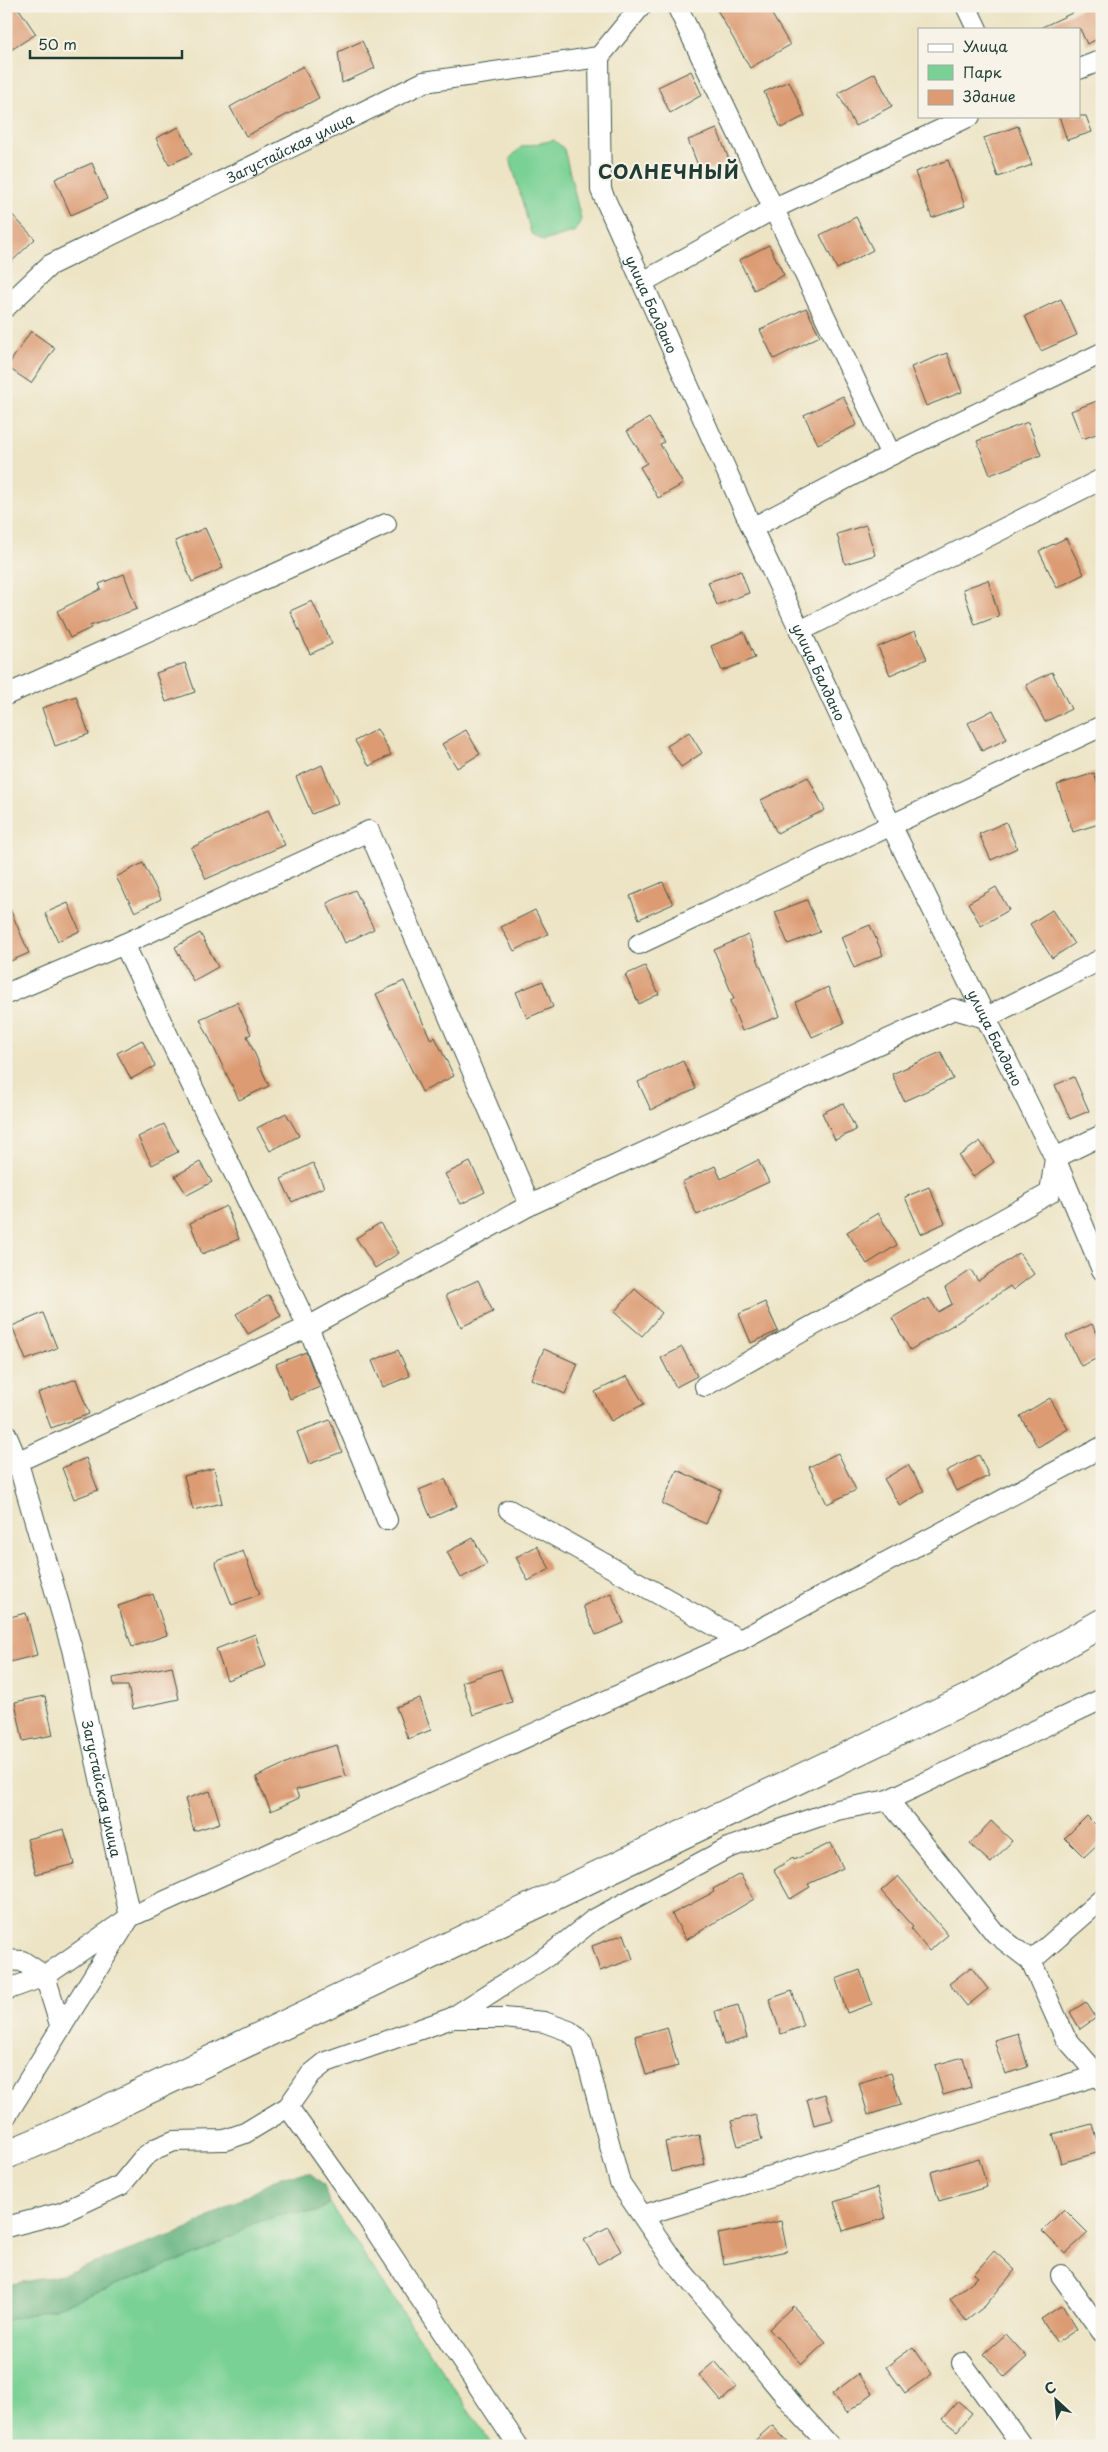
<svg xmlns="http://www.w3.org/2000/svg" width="1108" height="2452" viewBox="0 0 1108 2452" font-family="'Playpen Sans',sans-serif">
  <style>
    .green { fill: #7ad195; stroke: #4c8764 }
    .forest { fill: #63b37e; stroke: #417859 }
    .building { fill: #dc9b73 }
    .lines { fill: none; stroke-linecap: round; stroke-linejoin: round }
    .street-casing { stroke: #3e564a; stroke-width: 22 }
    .primary-casing { stroke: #3e564a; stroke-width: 30 }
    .street { stroke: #fff; stroke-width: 20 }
    .primary { stroke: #fff; stroke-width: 28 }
    .labels { text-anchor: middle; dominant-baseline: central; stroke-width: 4; stroke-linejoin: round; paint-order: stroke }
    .street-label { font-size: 14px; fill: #1f3d34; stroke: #f7f3e8 }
    .district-label { font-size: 19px; font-weight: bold; letter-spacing: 1px; fill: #1f3d34; stroke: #f7f3e8 }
  </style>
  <rect width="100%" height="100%" fill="#f7f3e8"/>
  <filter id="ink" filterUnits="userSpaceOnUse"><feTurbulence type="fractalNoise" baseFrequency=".02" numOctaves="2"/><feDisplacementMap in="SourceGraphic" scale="10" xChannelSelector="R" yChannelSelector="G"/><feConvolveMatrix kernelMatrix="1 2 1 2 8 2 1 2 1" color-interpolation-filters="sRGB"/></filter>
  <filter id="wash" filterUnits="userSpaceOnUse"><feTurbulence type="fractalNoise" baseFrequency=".0096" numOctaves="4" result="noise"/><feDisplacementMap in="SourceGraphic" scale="20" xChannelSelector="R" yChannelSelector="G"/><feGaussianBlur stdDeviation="1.12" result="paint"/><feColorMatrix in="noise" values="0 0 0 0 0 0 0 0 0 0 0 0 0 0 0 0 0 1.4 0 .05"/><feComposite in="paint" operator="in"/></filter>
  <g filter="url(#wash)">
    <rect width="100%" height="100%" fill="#ede4c5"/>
    <path class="green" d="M554,140L564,149L581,219L576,231L543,241L531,233L510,158L521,147Z
      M329,2203L493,2446H6V2320L52,2309L205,2251L252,2224L290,2212H317Z"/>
    <path class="forest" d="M310,2173L324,2185L329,2203L317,2212H290L252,2224L205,2251L52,2309L6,2320V2285L62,2275L186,2230L281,2176Z"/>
    <g id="blocks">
      <path class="building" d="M14,6H17L36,34L6,53V11Z
        M715,6H767L790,45L750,68Z
        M1087,6H1102V37L1087,44L1080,29H1038Z
        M362,41L375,68L342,83L338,52Z
        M303,66L319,98L246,136L230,107Z
        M691,71L702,95L670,113L658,87Z
        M875,73L892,106L855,126L838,93Z
        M789,81L805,116L781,128L764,92Z
        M1059,116H1086L1092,132L1067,140Z
        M1018,126L1032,165L998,177L984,138Z
        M179,127L192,154L169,165L156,138Z
        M717,129L730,162L701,173L688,140Z
        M948,160L965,206L932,218L915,172Z
        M92,163L107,199L71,215L55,179Z
        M6,208L35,239L6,267Z
        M856,217L873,250L837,269L820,235Z
        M769,245L784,275L754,290L739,260Z
        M1061,299L1077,335L1041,351L1025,316Z
        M806,308L820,336L774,359L760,330Z
        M31,331L55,348L31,383L7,367Z
        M947,353L962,392L926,406L911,367Z
        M843,396L857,425L818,444L804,415Z
        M1102,399V432L1082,439L1071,411Z
        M649,418L664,442L660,444L683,484L658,498L640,467L647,463L627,431Z
        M1028,422L1041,455L990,475L977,441Z
        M866,525L875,555L845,564L837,534Z
        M205,528L223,568L192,582L175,541Z
        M1066,538L1084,574L1057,588L1039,551Z
        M741,571L749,593L717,605L708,582Z
        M124,574L137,609L90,626L91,628L70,638L57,611L101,589L99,584Z
        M988,580L999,616L975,625L963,589Z
        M312,601L332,644L310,654L290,611Z
        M915,631L927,659L890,675L878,647Z
        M744,632L755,658L722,671L711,646Z
        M185,663L195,692L166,702L156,673Z
        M1052,672L1071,709L1045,722L1026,685Z
        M76,696L89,734L55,746L42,708Z
        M993,710L1007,739L982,751L968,723Z
        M377,729L391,755L369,766L355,741Z
        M466,730L480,754L457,768L442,744Z
        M689,732L702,753L681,767L667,746Z
        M322,765L338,803L312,814L296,777Z
        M1094,773L1102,798V823L1073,832L1057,785Z
        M808,777L825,810L777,833L761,800Z
        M268,810L285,845L206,879L191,848Z
        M1006,822L1017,848L991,860L979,834Z
        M143,863L161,899L135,912L116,877Z
        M663,882L673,904L639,919L630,896Z
        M996,887L1009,910L981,926L968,903Z
        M355,890L374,929L345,943L327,903Z
        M6,900L29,953L6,963Z
        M807,900L820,932L788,944L775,912Z
        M68,903L80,931L58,941L45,913Z
        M535,910L548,934L514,951L501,927Z
        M1052,910L1074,944L1052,958L1030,924Z
        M870,925L883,955L854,968L841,937Z
        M200,933L218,967L193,981L175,947Z
        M748,935L780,1016L742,1031L730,1001L734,999L714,950Z
        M645,966L659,994L639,1004L625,975Z
        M404,981L431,1040L435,1037L454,1076L422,1092L376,994Z
        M543,981L553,1007L527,1018L516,992Z
        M828,987L844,1023L812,1037L796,1002Z
        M237,1002L251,1034L247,1036L269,1086L239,1100L200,1019Z
        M142,1040L155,1066L131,1079L117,1053Z
        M941,1052L953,1079L904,1101L892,1074Z
        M683,1061L696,1089L651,1110L638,1082Z
        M1074,1077L1089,1111L1070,1119L1055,1085Z
        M843,1103L856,1130L835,1140L822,1113Z
        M286,1113L299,1136L270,1151L257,1128Z
        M164,1124L178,1152L152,1165L138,1137Z
        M980,1141L994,1162L973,1177L959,1156Z
        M758,1160L769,1182L697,1215L682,1182L715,1166L721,1179Z
        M200,1162L212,1182L187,1195L175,1176Z
        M470,1162L485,1192L461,1204L445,1174Z
        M313,1163L324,1187L292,1202L281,1179Z
        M929,1187L945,1223L921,1234L905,1197Z
        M226,1206L239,1239L202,1254L190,1223Z
        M878,1213L897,1245L867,1264L847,1232Z
        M380,1223L399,1253L375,1268L356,1238Z
        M1019,1253L1034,1274L1013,1290L1010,1286L958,1322L910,1350L892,1318L924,1299L925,1301L929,1298L938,1312L952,1304L945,1288L971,1270L978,1281Z
        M478,1280L493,1312L461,1327L446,1295Z
        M635,1289L662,1313L642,1336L614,1312Z
        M269,1295L281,1316L248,1334L236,1314Z
        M765,1302L778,1331L751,1343L739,1314Z
        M43,1313L57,1348L26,1360L12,1326Z
        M1092,1324L1102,1343V1356L1081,1366L1066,1336Z
        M682,1347L697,1376L676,1387L661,1358Z
        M544,1349L578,1364L565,1394L531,1379Z
        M398,1350L410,1376L383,1387L372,1361Z
        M306,1352L320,1387L290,1399L276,1364Z
        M627,1376L644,1404L611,1421L595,1392Z
        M76,1379L89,1414L51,1428L38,1393Z
        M1050,1398L1068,1429L1038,1447L1020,1416Z
        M330,1420L342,1452L309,1464L297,1432Z
        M838,1453L856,1490L827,1504L809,1467Z
        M979,1455L989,1476L956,1491L946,1471Z
        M86,1458L98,1490L74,1499L62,1468Z
        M908,1465L924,1491L900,1506L884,1479Z
        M214,1468L222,1503L193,1510L184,1476Z
        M677,1470L721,1490L706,1524L662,1504Z
        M445,1479L457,1506L431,1518L419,1490Z
        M473,1538L487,1564L461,1578L447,1552Z
        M537,1546L550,1569L528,1581L516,1557Z
        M243,1551L260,1594L232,1605L215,1562Z
        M611,1593L624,1623L596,1635L583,1606Z
        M153,1594L167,1635L132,1647L118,1606Z
        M26,1613L37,1655L6,1663V1618Z
        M255,1634L266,1666L227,1680L216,1649Z
        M172,1666L179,1699L133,1709L128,1686H114L113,1678Z
        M501,1669L512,1702L473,1715L462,1682Z
        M45,1696L53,1735L23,1741L15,1702Z
        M420,1698L431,1730L408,1739L396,1707Z
        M337,1745L346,1776L296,1790L299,1798L271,1811L256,1777L308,1753Z
        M210,1791L220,1823L194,1831L185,1799Z
        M1087,1816L1102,1831V1840L1084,1857L1065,1838Z
        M991,1821L1012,1841L991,1863L970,1844Z
        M64,1829L74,1864L36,1874L27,1839Z
        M831,1843L843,1868L808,1884L810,1887L790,1899L774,1870L793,1858L794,1860Z
        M740,1874L754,1899L686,1940L672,1914L714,1892L713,1889Z
        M898,1876L948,1935L929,1951L911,1929L913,1927L881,1891Z
        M624,1934L633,1959L600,1971L592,1946Z
        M971,1967L988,1989L967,2006L949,1984Z
        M860,1970L872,2004L847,2013L836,1979Z
        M792,1991L803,2026L781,2034L769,1999Z
        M1086,2002L1096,2018L1080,2029L1070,2012Z
        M738,2005L747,2038L724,2045L715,2011Z
        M667,2027L678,2066L646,2075L635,2036Z
        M1018,2033L1028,2067L1005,2074L994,2040Z
        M963,2057L971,2087L943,2095L935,2065Z
        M891,2073L901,2105L868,2115L859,2083Z
        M825,2094L833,2120L814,2125L807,2099Z
        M756,2115L762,2140L738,2146L731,2121Z
        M1092,2124L1100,2152L1061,2163L1053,2134Z
        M699,2135L705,2165L671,2172L665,2142Z
        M979,2158L987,2187L939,2201L931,2172Z
        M877,2188L886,2218L843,2231L834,2202Z
        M1064,2209L1088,2233L1065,2254L1042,2231Z
        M781,2221L787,2251L724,2264L718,2234Z
        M608,2227L621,2251L598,2264L584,2240Z
        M994,2251L1015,2270L985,2306L966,2321L950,2299L978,2277L974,2274Z
        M1062,2305L1077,2329L1057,2343L1041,2319Z
        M793,2306L826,2342L802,2364L769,2329Z
        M1006,2334L1027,2357L1005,2377L984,2354Z
        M913,2347L932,2374L905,2393L886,2367Z
        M715,2361L737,2387L721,2401L699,2375Z
        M858,2374L873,2393L847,2413L832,2394Z
        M958,2401L972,2413L957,2431L942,2419Z
        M772,2425L791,2446H749Z"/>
    </g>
  </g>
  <g filter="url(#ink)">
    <use href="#blocks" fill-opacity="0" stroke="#3e564a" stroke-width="1"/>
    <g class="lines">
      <g class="street-casing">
        <g id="street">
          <path d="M677,6L891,455"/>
          <path d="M966,6L977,29"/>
          <path id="s1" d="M599,57L601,190L752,528L891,825L1055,1158L1102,1270"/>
          <path d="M599,57L641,6"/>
          <path d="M1079,69L1102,60"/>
          <path d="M643,282L775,208L970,116"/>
          <path id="s2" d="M6,307L50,265L424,82L599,57"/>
          <path d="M752,528L891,455L1102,353"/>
          <path d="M800,631L1102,479"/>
          <path d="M6,695L386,524"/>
          <path d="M124,944L308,1327L387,1520"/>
          <path d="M639,944L1102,726"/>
          <path d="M6,994L124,944L369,831L530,1205"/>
          <path d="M705,1386L1050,1193L1055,1158L1102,1135"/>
          <path id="s3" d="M6,1434L18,1463L72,1649L130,1917L6,2116"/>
          <path d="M6,1467L308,1327L530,1205L954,1009L985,1018L1102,959"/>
          <path d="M509,1510L740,1640"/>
          <path d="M1102,1899L1031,1961L1065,2037L1102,2080"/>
          <path d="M6,1960L22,1961L45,1976L61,2028"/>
          <path d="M1031,1961L995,1933L888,1800L1102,1699"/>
          <path d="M6,1990L45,1976L130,1917L740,1640L1102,1447"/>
          <path d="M452,2018L552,1953L593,1920L728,1848L837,1810L888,1800"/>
          <path d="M288,2107L367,2218L518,2446"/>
          <path d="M644,2215L1102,2074"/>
          <path d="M6,2227L61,2213L121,2185L144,2157L157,2148L174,2141L225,2140L245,2133L288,2107L311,2074L326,2062L452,2018H504L544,2022L569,2031L582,2042L620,2183L672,2259L796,2409L830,2446"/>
          <path d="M1061,2275L1102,2332"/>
          <path d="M962,2363L1022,2446"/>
        </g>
      </g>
      <g class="primary-casing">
        <path id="primary" d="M6,2155L49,2137L975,1695L1102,1623"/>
      </g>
      <use href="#street" class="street"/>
      <use href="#primary" class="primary"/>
    </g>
  </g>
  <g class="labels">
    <g class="street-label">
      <text stroke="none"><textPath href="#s2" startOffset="328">Загустайская улица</textPath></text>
      <text stroke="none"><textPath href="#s1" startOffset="258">улица Балдано</textPath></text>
      <text stroke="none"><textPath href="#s1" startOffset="662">улица Балдано</textPath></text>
      <text stroke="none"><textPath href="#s1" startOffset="1068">улица Балдано</textPath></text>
      <text stroke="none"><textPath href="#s3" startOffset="368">Загустайская улица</textPath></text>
    </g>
    <g class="district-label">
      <text x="669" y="171">СОЛНЕЧНЫЙ</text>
    </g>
  </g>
  <rect width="1108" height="2452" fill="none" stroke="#f7f3e8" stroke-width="25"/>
  <rect x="918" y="28" width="162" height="90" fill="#f7f3e8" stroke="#a1aaa0"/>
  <rect x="928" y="44" width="25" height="8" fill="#ffffff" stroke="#a1aaa0"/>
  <text x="963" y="52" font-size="15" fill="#1f3d34">Улица</text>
  <rect x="928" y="65" width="25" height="15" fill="#7ad195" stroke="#a1aaa0"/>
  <text x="963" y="78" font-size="15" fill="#1f3d34">Парк</text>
  <rect x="928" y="90" width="25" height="15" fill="#dc9b73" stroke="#a1aaa0"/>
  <text x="963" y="102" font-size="15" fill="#1f3d34">Здание</text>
  <g transform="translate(1056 2400) rotate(334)" stroke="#f7f3e8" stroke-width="4" paint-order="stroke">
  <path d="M0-4L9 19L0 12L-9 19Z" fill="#1f3d34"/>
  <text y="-8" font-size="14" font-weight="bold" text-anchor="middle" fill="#1f3d34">С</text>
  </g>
  <path d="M30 50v8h152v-8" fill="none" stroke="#1f3d34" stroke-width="2.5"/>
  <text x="38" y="50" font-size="15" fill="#1f3d34" stroke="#f7f3e8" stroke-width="4" paint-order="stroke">50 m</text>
</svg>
